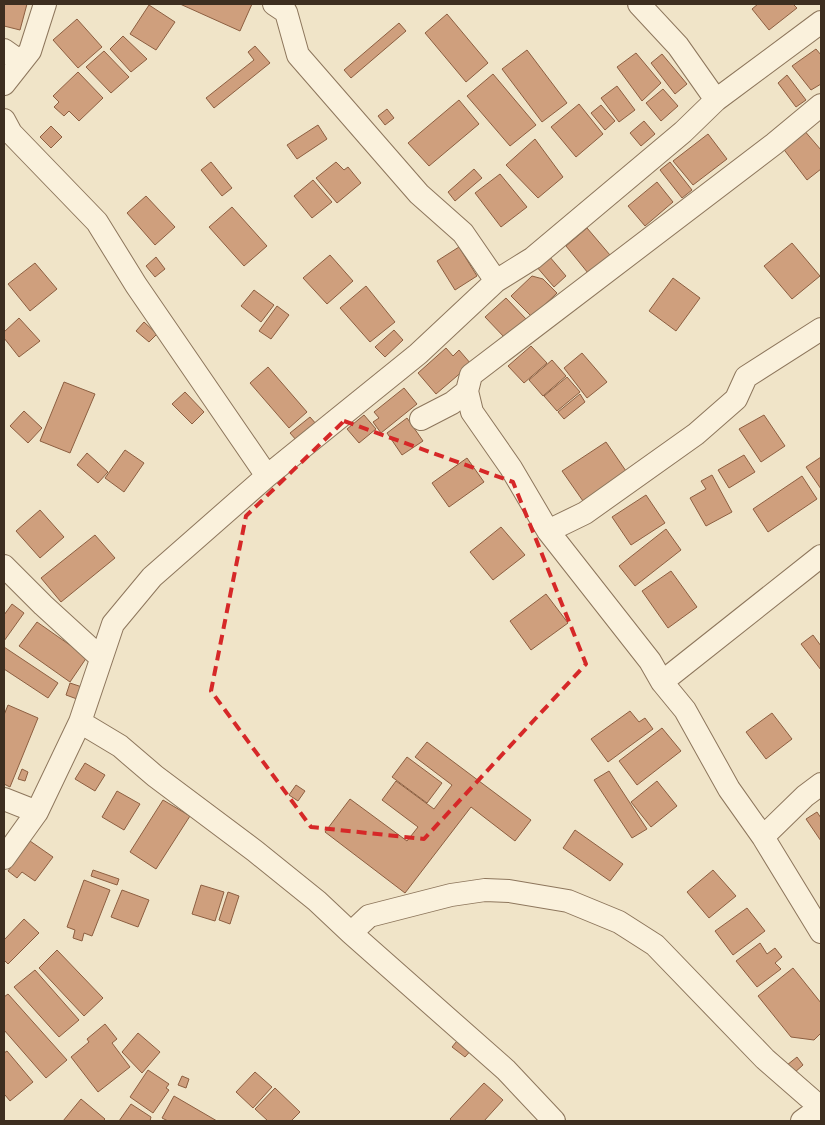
<svg xmlns="http://www.w3.org/2000/svg" width="825" height="1125" viewBox="0 0 825 1125" font-family="Bitter,serif">
  <style>
    .building { fill: #cf9f7d; stroke: #8d5f41 }
    .lines { fill: none; stroke-linecap: round; stroke-linejoin: round }
    .minor-casing { stroke: #8d765c; stroke-width: 24 }
    .minor { stroke: #faf1dc; stroke-width: 22 }
    .marked { fill: none; stroke: #d62828; stroke-width: 4; stroke-dasharray: 10 6; stroke-linejoin: round }
  </style>
  <rect width="100%" height="100%" fill="#f0e4c8"/>
  <path class="building" d="M4,4H27L20,30L4,26Z
    M180,4H252L240,31Z
    M758,4H793L797,8L769,30L752,9Z
    M149,5L175,22L156,50L130,34Z
    M447,14L488,63L466,82L425,33Z
    M77,19L102,47L78,68L53,40Z
    M399,23L406,31L351,78L344,70Z
    M123,36L147,59L131,72L110,49Z
    M255,46L270,63L214,108L206,98L254,60L248,52Z
    M816,49L821,55V84L811,90L792,66Z
    M527,50L567,103L542,122L502,69Z
    M104,51L129,77L111,93L86,67Z
    M636,53L661,83L642,101L617,67Z
    M662,54L687,84L675,94L651,63Z
    M78,72L103,98L79,121L69,111L64,116L54,107L59,102L53,96Z
    M493,74L536,125L510,146L467,96Z
    M787,75L806,100L796,107L778,83Z
    M617,86L635,110L619,122L601,98Z
    M663,89L678,106L661,121L646,103Z
    M459,100L479,124L429,166L408,143Z
    M579,104L603,134L576,157L551,127Z
    M601,105L615,121L605,130L591,113Z
    M387,109L394,118L385,125L378,116Z
    M644,121L655,134L641,146L630,133Z
    M318,125L327,139L297,159L287,145Z
    M51,126L62,137L51,148L40,137Z
    M803,129L821,150V169L807,180L782,147Z
    M708,134L727,159L693,185L673,161Z
    M535,139L563,177L538,198L506,165Z
    M211,162L232,188L222,196L201,170Z
    M336,162L344,170L348,167L361,183L337,203L316,178Z
    M670,162L692,190L682,198L660,170Z
    M474,169L482,178L455,201L448,192Z
    M500,174L527,207L501,227L475,193Z
    M313,180L332,202L312,218L294,196Z
    M657,182L673,202L645,226L628,206Z
    M146,196L175,227L155,245L127,213Z
    M232,207L267,246L244,266L209,227Z
    M587,228L610,255L588,273L566,246Z
    M792,243L820,276L792,299L764,266Z
    M459,247L477,276L455,290L437,261Z
    M330,255L353,281L327,304L303,278Z
    M549,256L566,276L554,287L536,266Z
    M156,257L165,269L155,277L146,266Z
    M35,263L57,289L30,311L8,284Z
    M532,276L543,279L557,293L532,317L511,296Z
    M673,278L700,298L676,331L649,311Z
    M366,286L395,322L370,342L340,308Z
    M254,290L274,305L261,322L241,306Z
    M506,298L526,319L505,338L485,317Z
    M277,306L289,315L271,339L259,331Z
    M19,318L40,341L19,357L4,338V332Z
    M144,322L157,334L149,342L136,331Z
    M394,330L403,340L385,357L375,347Z
    M531,346L547,363L524,383L508,366Z
    M446,348L453,356L459,350L471,364L436,394L418,373Z
    M582,353L607,382L587,398L564,368Z
    M552,360L566,376L543,396L529,380Z
    M268,367L307,412L289,428L250,383Z
    M567,377L580,392L557,411L544,396Z
    M64,382L95,394L70,453L40,441Z
    M404,388L417,404L381,433L373,422L379,418L374,412Z
    M185,392L204,412L192,424L172,404Z
    M580,394L585,402L564,419L558,412Z
    M24,411L42,428L28,443L10,426Z
    M364,415L376,429L359,443L347,429Z
    M764,415L785,446L761,462L739,429Z
    M310,417L317,425L297,441L290,433Z
    M407,418L423,441L402,455L387,433Z
    M606,442L626,471L583,501L562,471Z
    M125,450L144,463L124,492L105,478Z
    M87,453L108,472L98,483L77,465Z
    M744,455L755,472L729,488L718,470Z
    M821,457V489L806,467Z
    M467,458L484,482L449,507L432,483Z
    M712,475L732,512L706,526L690,498L706,489L701,481Z
    M802,476L817,499L768,532L753,509Z
    M646,495L665,523L631,545L612,517Z
    M40,510L64,537L40,558L16,531Z
    M501,527L525,555L493,580L470,552Z
    M666,529L681,550L635,586L619,566Z
    M95,535L115,558L61,602L41,578Z
    M671,571L697,607L668,628L642,591Z
    M546,594L568,623L531,650L510,621Z
    M12,604L24,613L4,641V615Z
    M37,622L87,657L70,682L19,646Z
    M813,635L821,646V670L801,644Z
    M4,647L58,683L48,698L4,669Z
    M70,683L82,687L77,699L66,695Z
    M8,705L38,718L10,787L4,784V715Z
    M630,711L639,722L645,718L653,729L608,762L591,739Z
    M772,713L792,739L766,759L746,732Z
    M662,728L681,751L637,785L619,761Z
    M427,742L531,820L515,841L471,807L405,893L325,832L350,799L407,841L418,827L382,800L396,781L434,809L452,785L415,757Z
    M407,757L442,783L427,803L392,777Z
    M85,763L105,775L95,791L75,779Z
    M22,769L28,772L25,781L18,779Z
    M609,771L647,829L632,838L594,780Z
    M657,781L677,806L651,827L631,802Z
    M296,785L305,791L298,801L289,795Z
    M117,791L140,804L124,830L102,817Z
    M163,800L190,816L156,869L130,852Z
    M817,812L821,818V841L806,819Z
    M575,830L623,864L610,881L563,848Z
    M30,841L53,857L35,881L22,872L17,878L8,871Z
    M93,870L119,879L117,885L91,876Z
    M713,870L736,896L709,918L687,892Z
    M84,880L110,890L92,936L84,933L82,941L73,938L75,930L67,927Z
    M201,885L224,892L215,921L192,914Z
    M122,890L149,900L138,927L111,917Z
    M228,892L239,896L230,924L219,920Z
    M747,908L765,931L733,955L715,931Z
    M24,919L39,933L8,964L4,960V940Z
    M760,943L767,954L775,948L782,957L775,963L781,969L757,987L736,961Z
    M57,950L103,998L84,1016L39,968Z
    M793,968L821,1003V1033L814,1040L791,1037L758,996Z
    M35,970L79,1020L59,1037L14,987Z
    M8,994L67,1060L46,1078L4,1030V997Z
    M105,1024L117,1039L112,1043L130,1067L98,1092L71,1057L89,1042L87,1039Z
    M138,1033L160,1052L142,1073L122,1052Z
    M461,1036L474,1047L465,1057L452,1047Z
    M7,1051L33,1082L10,1101L5,1095L4,1097V1053Z
    M797,1057L803,1065L794,1073L787,1065Z
    M148,1070L169,1084L166,1088L169,1090L153,1113L130,1097Z
    M255,1072L272,1087L253,1108L236,1092Z
    M182,1076L189,1079L186,1088L178,1085Z
    M484,1083L503,1100L484,1121H452L450,1119Z
    M275,1088L300,1112L291,1121H268L255,1109Z
    M174,1096L217,1121H168L162,1118Z
    M81,1099L105,1119L103,1121H63Z
    M131,1104L151,1117L150,1121H119Z"/>
  <g class="lines">
    <g class="minor-casing">
      <path id="minor" d="M274,4L286,12L298,55L419,194L463,233L496,281
        M639,4L678,46L716,100
        M4,50L21,62
        M4,84L30,51L45,4
        M821,105L774,144L471,375L467,391L472,412L511,468L548,531L650,661L662,682L821,556
        M4,120L11,133L97,222L136,285L267,476
        M421,419L452,403L467,391
        M548,531L585,513L696,434L736,399L746,377L821,329
        M4,566L43,605L101,658
        M662,682L685,710L729,789L763,837L805,796L821,784
        M80,722L120,746L155,776L255,851L317,901L351,933
        M4,799L37,812
        M763,837L821,932
        M4,858L37,812L80,722L113,624L152,577L267,476L418,354L496,281L533,258L683,132L716,100L821,22
        M554,1121L506,1070L351,933L369,916L451,895L485,890L509,891L568,901L619,922L655,945L765,1059L820,1107
        M802,1121L821,1107"/>
    </g>
    <use href="#minor" class="minor"/>
  </g>
  <path class="marked" d="M344,421L513,482L586,664L424,839L311,827L211,691L246,516Z"/>
  <rect width="825" height="1125" fill="none" stroke="#3d2e20" stroke-width="10"/>
</svg>
